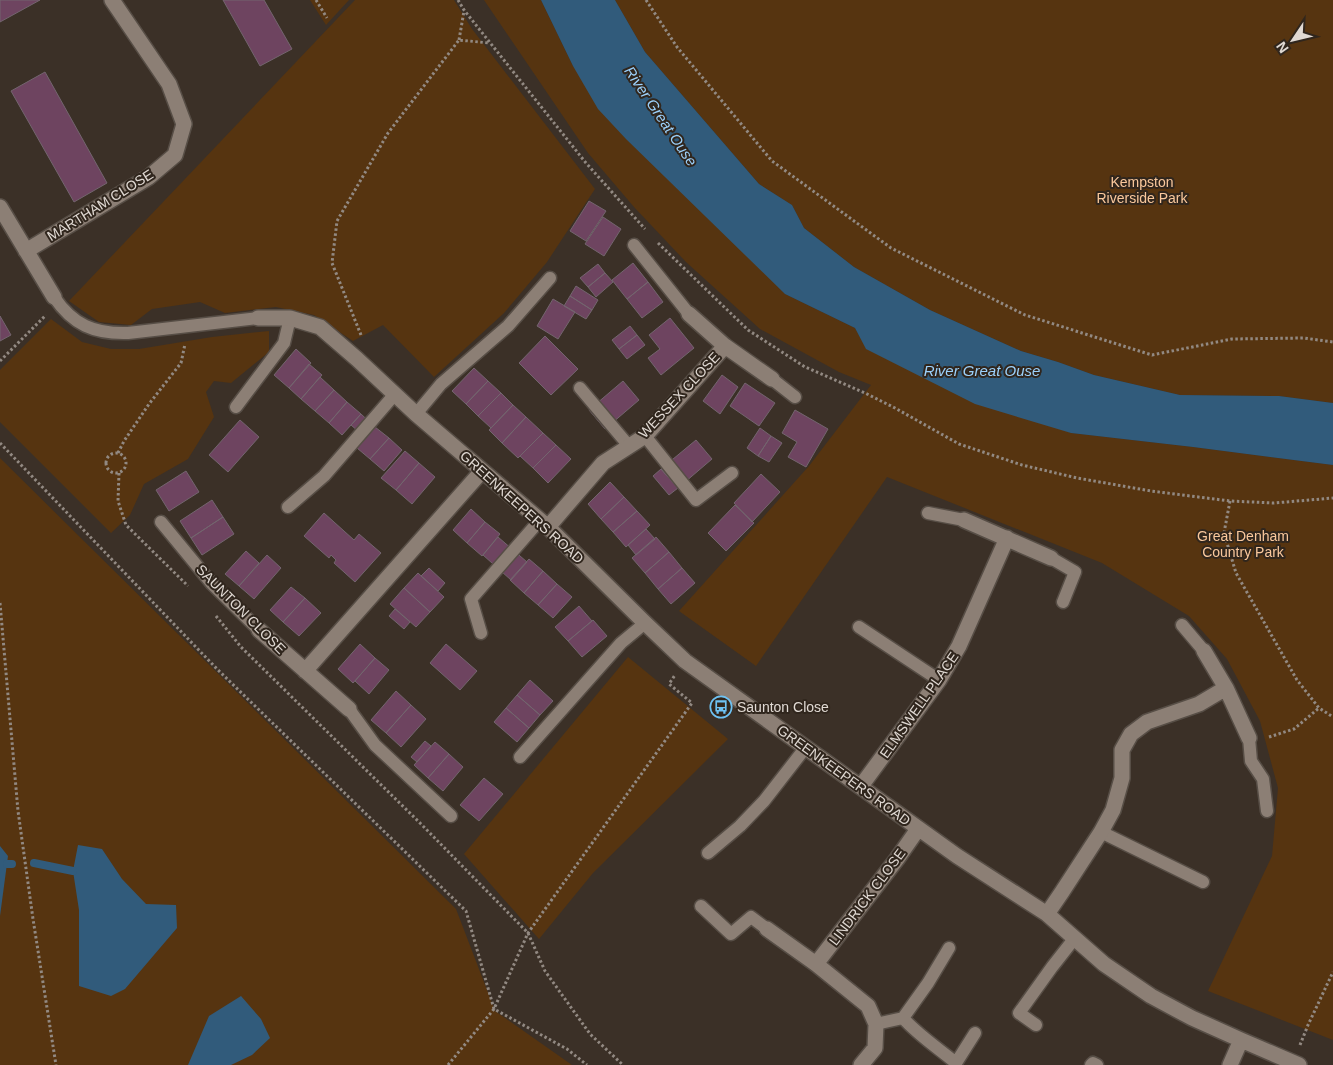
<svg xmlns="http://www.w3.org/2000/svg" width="1333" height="1065" viewBox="0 0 1333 1065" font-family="Arial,sans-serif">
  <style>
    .green { fill: #563410 }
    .water { fill: #315b7b }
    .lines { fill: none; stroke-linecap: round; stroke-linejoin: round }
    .stream { stroke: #315b7b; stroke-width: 8 }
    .building { fill: #6e4460; stroke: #73656e }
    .lane-casing { stroke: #574e46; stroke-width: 15 }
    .street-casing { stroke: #574e46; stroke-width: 18 }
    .path { stroke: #928982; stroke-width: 3; stroke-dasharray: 2.5 2.5; stroke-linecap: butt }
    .lane { stroke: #8c7f75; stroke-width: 12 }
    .street { stroke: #8c7f75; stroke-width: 15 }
    .labels { text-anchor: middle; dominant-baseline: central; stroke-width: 4; stroke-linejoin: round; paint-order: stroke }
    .park-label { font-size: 14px; fill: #fac89c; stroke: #30261d }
    .street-label { font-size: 14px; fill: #e0d9d3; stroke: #30261d }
    .poi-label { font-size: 14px; fill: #e0d9d3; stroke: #30261d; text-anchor: start }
    .water-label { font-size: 15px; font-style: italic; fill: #9cd1fb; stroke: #30261d }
  </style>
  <rect width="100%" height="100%" fill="#3b3027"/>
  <path class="green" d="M310,0H349L326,25Z
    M355,0H454L472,29L595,189L547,262L504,313L434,377L383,325L353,341L314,315L276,307L225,313L200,302L152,309L131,325L99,322L69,301Z
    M484,0H541L573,66L785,294L855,328L867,349L1071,433L1193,447L1333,465V1040L1208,991L1272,856L1278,788L1260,721L1227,659L1189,616L1102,563L887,477L756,666L679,611L809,466L871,385L839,372L760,329L686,262L634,207L588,153Z
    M615,0H1333V403L1279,396L1180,395L1094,375L1058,362L1021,351L930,310L854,267L804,228L792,205L759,184L645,52Z
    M51,319L82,342L111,349H139L212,337L269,331V352L231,383L214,381L206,392L214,417L188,459L144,484L130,515L111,533L0,422V370Z
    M0,458L456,909L495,1011L572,1065H0Z
    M628,657L728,739L593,873L539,939L464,854Z"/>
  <path class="water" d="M541,0H615L645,52L759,184L792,205L804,228L854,267L930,310L1021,351L1058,362L1094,375L1180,395L1279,396L1333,403V465L1193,447L1071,433L975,404L866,349L855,328L785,294L626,139L598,109L573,66Z
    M78,845L102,849L122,879L146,904L176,905L177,928L125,989L111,996L79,986V910L73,871Z
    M0,846L8,856L0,916Z
    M241,996L261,1019L270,1038L252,1055L231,1065H188L209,1016Z"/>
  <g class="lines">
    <path class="stream" d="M34,863L73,871
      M7,864H12"/>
  </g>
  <path class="building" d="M0,0H40L0,22Z
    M223,0H264L292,49L260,66Z
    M45,72L107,183L74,202L11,91Z
    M589,201L606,211L586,241L570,231Z
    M603,217L621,229L604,256L585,244Z
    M633,263L648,282L627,299L612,280Z
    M598,264L605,273L588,287L580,278Z
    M605,273L613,282L596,297L588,287Z
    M648,282L663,302L642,318L627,299Z
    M576,286L598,300L592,310L570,296Z
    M570,296L592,310L586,319L564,306Z
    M553,299L575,312L558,339L537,326Z
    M0,316L11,335L0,341Z
    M670,318L694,348L661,375L648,358L660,349L649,335Z
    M630,326L637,335L619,349L612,340Z
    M637,335L645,345L627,359L619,349Z
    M545,336L578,369L551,395L519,363Z
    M296,349L311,363L289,388L274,375Z
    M309,364L322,375L301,399L289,388Z
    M474,368L488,381L466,404L452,391Z
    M722,375L738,387L720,414L703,401Z
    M320,377L334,390L315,411L301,399Z
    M488,381L501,393L478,416L466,404Z
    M623,381L639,400L605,429L589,410Z
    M745,383L775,403L759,426L730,406Z
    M334,390L347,402L329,423L315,411Z
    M501,393L513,405L491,428L478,416Z
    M347,402L361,414L342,435L329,423Z
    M513,405L526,417L502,443L489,430Z
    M795,410L828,429L806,467L788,457L797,442L782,433Z
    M361,414L375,427L366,438L351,425Z
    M526,417L543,433L518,458L502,443Z
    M240,420L259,437L228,472L209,455Z
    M375,427L389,438L370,459L357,448Z
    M760,428L771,436L758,456L747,448Z
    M543,433L556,445L533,468L520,456Z
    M771,436L782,443L769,462L758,456Z
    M389,438L402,450L384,471L370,459Z
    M696,440L712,459L678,488L661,469Z
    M556,445L571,459L548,483L533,468Z
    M405,451L419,463L396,490L381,478Z
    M419,463L435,477L412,504L396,490Z
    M661,469L678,488L669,495L653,476Z
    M186,471L199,492L169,511L156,490Z
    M761,474L780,492L752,522L734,503Z
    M610,482L624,497L601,519L588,504Z
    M624,497L637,511L613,532L601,519Z
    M212,500L223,517L191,538L180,521Z
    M735,505L754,523L726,551L708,533Z
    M471,509L485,522L467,543L453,530Z
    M637,511L650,525L626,547L613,532Z
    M324,513L354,540L359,534L381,553L355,582L334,563L336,560L331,555L329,558L304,536Z
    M223,517L234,534L202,555L191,538Z
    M485,522L500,534L482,556L467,543Z
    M646,529L655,539L636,555L628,545Z
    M498,537L527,562L511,580L483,555Z
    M656,537L669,552L645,573L632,558Z
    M246,551L259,563L239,586L225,574Z
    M669,552L682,568L658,589L645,573Z
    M267,555L281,568L254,599L239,586Z
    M529,559L543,571L524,593L510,580Z
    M429,568L445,583L438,591L421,576Z
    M682,568L695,583L671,604L658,589Z
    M543,571L557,584L538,605L524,593Z
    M418,573L444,597L430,612L404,588Z
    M557,584L572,597L553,618L538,605Z
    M291,587L305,598L283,622L270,610Z
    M404,588L430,612L416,627L390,604Z
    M305,598L321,613L299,636L283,622Z
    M579,606L592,621L568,641L555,627Z
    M395,609L410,622L404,629L389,616Z
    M593,620L607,636L582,657L568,641Z
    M360,644L375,658L353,683L338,669Z
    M446,644L477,671L460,690L430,663Z
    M375,658L389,670L369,694L355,681Z
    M530,680L553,701L540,715L517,695Z
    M396,691L411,705L386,733L371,720Z
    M517,695L540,715L529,728L506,708Z
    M411,705L426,719L401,747L386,733Z
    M506,708L529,728L517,742L494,722Z
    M425,741L431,746L417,762L411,757Z
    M435,742L449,754L428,778L414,765Z
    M449,754L463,767L443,791L428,778Z
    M484,778L503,794L479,821L460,805Z"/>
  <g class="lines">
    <g class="lane-casing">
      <path id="lane" d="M634,245L689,314
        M54,297C73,325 94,334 128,333L258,318
        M772,379L795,397
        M580,388L629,446
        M236,407L284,343L290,318
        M416,414L441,384L508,326L550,278
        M645,436L696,500L732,473
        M288,507L324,476L395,394
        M928,513L964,520
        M161,522L212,584L259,630
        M1051,558L1075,572L1063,602
        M1182,625L1204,651
        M859,627L939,680
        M481,633L471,599L540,520
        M349,709L375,745L451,816
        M1249,738L1251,761L1263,779L1267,811
        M520,757L621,643L645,623
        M1101,832L1203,882
        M708,853L740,826L764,801L806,747
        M701,906L731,934L751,917L767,929
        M903,1018C918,1035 938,1048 956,1063L975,1033
        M876,1024L903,1018L928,983L949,948
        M1036,1025L1019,1013L1052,967L1074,939
        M1091,1065L1093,1063L1097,1065"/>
    </g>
    <g class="street-casing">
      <path id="street" d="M0,207L54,297
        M26,251L149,177L175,155L184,124L169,84L112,0
        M689,314L725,346L772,379
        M258,318H290L320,327L357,359L416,414L548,527L645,623L685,661L957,856L1047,914L1104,964L1151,996L1192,1018L1241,1040L1299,1065
        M964,520L1051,558
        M548,527L603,463L645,436L725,346
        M259,630L349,709
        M1204,651L1226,688L1249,738
        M305,671L482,471
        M861,786L939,680L959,646L1007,538
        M1047,914L1062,892L1101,832L1113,810L1122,778V750L1131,734L1147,722L1199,704L1226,688
        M767,929L816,964L868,1006L876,1024L875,1048L861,1065
        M816,964L897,859L918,829
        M1230,1065L1241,1040"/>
    </g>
    <path class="path" d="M316,0L327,18
      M458,0L464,10L586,163L645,229
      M646,0L677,47L772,161L891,248L1025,315L1152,355L1232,339L1304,338L1333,342
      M459,40L464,11
      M658,243L748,330L805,367L865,393L895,408L959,444L1022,465L1077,478L1151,491L1230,501L1274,503L1333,498
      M361,335L332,263L337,221L388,133L459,40L489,43
      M0,361L46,315
      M0,443L218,670L466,911L494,1009L567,1049L587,1065
      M106 463a10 10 0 1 1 20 0a10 10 0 1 1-20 0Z
      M118,453L124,441L149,404L181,363L185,344
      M119,473L118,501L126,525L188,586
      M1230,501L1224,533L1236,573L1297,680L1319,708L1333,717
      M0,603L18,811L33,919L56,1065
      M216,616L241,647L421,824L528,933L545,971L590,1034L623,1065
      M1269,737L1294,729L1319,708
      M1300,1045L1308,1025L1333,972
      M448,1065L494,1009L528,933L692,703L669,684L675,675"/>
    <use href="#lane" class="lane"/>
    <use href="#street" class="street"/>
  </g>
  <defs>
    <g id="bus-ring" transform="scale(1.125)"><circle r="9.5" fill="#30261d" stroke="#6ec2f3" stroke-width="1.5"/><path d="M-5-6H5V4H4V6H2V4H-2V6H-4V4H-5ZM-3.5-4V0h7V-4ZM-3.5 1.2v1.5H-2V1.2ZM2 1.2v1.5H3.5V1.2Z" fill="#6ec2f3"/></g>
  </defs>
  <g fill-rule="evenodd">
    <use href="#bus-ring" x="721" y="707"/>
  </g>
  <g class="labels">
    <g class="park-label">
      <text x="1142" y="182">Kempston<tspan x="1142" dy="16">Riverside Park</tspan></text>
      <text x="1243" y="536">Great Denham<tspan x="1243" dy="16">Country Park</tspan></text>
    </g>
    <g class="street-label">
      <text transform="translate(100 205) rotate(-32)">MARTHAM CLOSE</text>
      <text transform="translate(679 395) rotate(-47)">WESSEX CLOSE</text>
      <text transform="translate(522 507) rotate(42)">GREENKEEPERS ROAD</text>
      <text transform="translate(241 609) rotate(45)">SAUNTON CLOSE</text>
      <text transform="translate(919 705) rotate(-55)">ELMSWELL PLACE</text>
      <text transform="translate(844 775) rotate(36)">GREENKEEPERS ROAD</text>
      <text transform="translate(867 897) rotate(-53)">LINDRICK CLOSE</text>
    </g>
    <g class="poi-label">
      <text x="737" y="707">Saunton Close</text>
    </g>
    <g class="water-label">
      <text transform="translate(661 116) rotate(56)">River Great Ouse</text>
      <text x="982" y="370">River Great Ouse</text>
    </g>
  </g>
  <g transform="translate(1293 40) rotate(235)" stroke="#30261d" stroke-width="4" paint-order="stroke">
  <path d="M0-4L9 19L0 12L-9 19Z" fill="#e0d9d3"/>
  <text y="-8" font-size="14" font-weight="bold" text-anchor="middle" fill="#e0d9d3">N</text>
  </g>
</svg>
